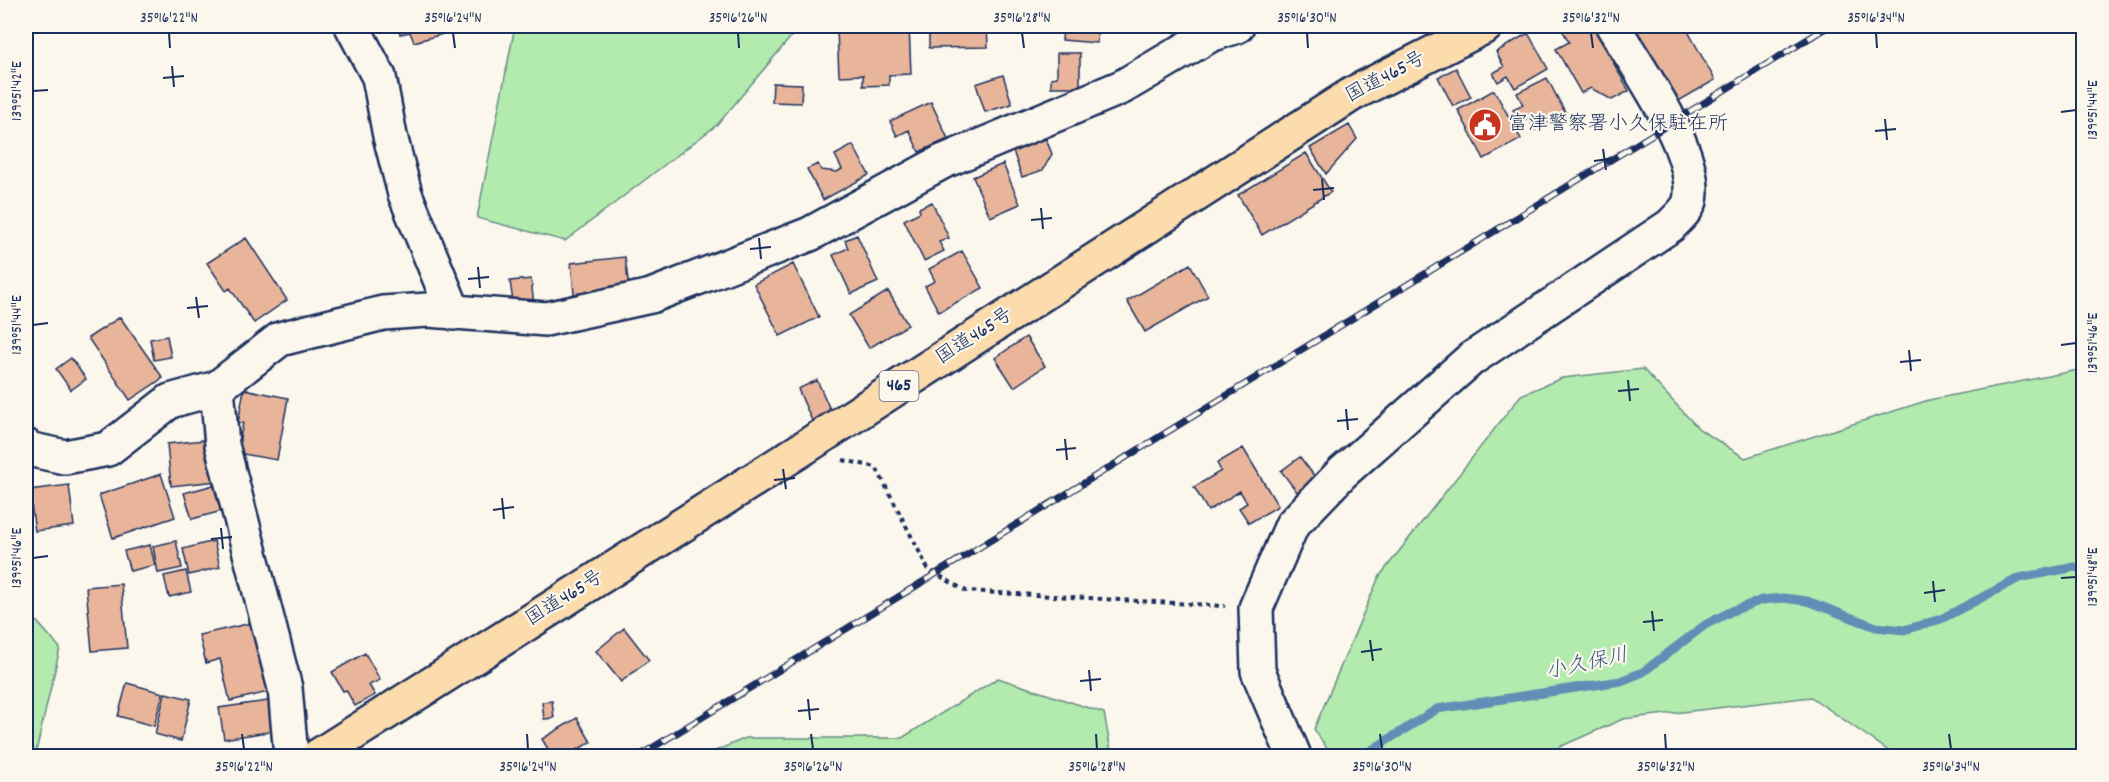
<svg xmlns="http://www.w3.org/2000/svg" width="2109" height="782" viewBox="0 0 2109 782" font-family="Dekko,'Klee One',sans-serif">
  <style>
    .green { fill: #b3eaad; stroke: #678c86; stroke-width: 1.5 }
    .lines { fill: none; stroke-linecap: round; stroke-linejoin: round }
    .stream { stroke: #618eb6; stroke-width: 9 }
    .building { fill: #e8b59a; stroke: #1b2f5e; stroke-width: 1.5 }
    .minor-casing { stroke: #1b2f5e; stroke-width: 38 }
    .highway-casing { stroke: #1b2f5e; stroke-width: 38 }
    .path { stroke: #1b2f5e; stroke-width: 4; stroke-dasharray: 4.5 4.5; stroke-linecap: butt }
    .minor { stroke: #fbf7ec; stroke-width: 33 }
    .highway { stroke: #fcdcac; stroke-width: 33 }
    .rail-casing { stroke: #1b2f5e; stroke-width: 7 }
    .rail { stroke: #fbf7ec; stroke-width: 4.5; stroke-dasharray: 14; stroke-linecap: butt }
    .ticks { fill: none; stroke: #1b2f5e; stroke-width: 2 }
    .labels { text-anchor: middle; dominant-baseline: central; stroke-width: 4.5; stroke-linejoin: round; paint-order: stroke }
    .shield { fill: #fbf7ec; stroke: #5e6b89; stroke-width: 1.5 }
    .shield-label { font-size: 18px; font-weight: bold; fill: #1b2f5e }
    .street-label { font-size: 20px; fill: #1b2f5e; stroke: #fbf7ec }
    .poi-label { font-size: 20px; fill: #1b2f5e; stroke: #fbf7ec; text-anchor: start }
    .water-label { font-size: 21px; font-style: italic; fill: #385782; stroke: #fbf7ec }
    .neatline { fill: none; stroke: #1b2f5e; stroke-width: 2 }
    .ticks-label { font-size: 15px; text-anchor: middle; fill: #1b2f5e }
  </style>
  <rect width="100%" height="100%" fill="#fbf7ec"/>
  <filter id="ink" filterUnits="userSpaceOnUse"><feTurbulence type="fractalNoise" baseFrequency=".0167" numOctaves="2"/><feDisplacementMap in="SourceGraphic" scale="12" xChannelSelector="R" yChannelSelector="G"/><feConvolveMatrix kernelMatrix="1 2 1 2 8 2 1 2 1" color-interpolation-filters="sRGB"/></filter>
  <g filter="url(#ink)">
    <path class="green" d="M515,26H800L718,124L565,241L477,218Z
      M1643,369L1699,429L1745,458L1929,400L2083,369V756H1896L1811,697L1623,719L1539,756H1332L1314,729L1379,577L1521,395L1562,378Z
      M26,609L60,648L35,756H26Z
      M998,678L1104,713L1112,756H703L746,738H902Z"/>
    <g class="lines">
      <path class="stream" d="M1362,756L1437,709L1621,681L1643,672L1705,625L1732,611L1762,600L1783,598L1807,601L1876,627L1904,630L1941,619L2019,578L2075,567L2084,570"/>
    </g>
    <path class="building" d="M398,26H441L443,34L414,42L410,32L400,34Z
      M909,26L911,74L889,75V85L863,86V75L839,76L837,29Z
      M929,26H987L988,47L929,48Z
      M1063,26H1098L1097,43L1062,40Z
      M1560,26H1593L1629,91L1612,100L1591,88L1581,93L1556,49L1569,42Z
      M1632,26H1685L1715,80L1675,103Z
      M1528,33L1548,69L1515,88L1508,76L1498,82L1493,73L1504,67L1496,52Z
      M1057,53H1080V87H1051V78L1057,77Z
      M1456,68L1471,97L1453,106L1438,77Z
      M1003,75L1012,104L985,112L976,84Z
      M1547,78L1566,114L1535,130L1529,118L1520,122L1513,110L1523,105L1517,93Z
      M773,83L802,84L801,103L772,102Z
      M1494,90L1521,139L1484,159L1458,110Z
      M931,102L948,139L919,152L909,130L897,136L890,121Z
      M1349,125L1357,139L1326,174L1310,148Z
      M1046,139L1052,154L1043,170L1022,177L1013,151Z
      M853,145L869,175L823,200L807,169L818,164L821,170L837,172L842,169L835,155Z
      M1306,153L1331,192L1262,235L1238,195Z
      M1003,164L1020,204L990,217L973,177Z
      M932,202L949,238L939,242L944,251L924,261L904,220L920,212L919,208Z
      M857,235L878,282L851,294L833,255L848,248L845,240Z
      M246,238L287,300L254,323L230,288L226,291L207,263Z
      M962,251L983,288L939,312L925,286L935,281L929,269Z
      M625,257L629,288L574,294L571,263Z
      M793,264L819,317L780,336L754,284Z
      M1190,264L1208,296L1145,332L1127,301Z
      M531,279L534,306L514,309L510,281Z
      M888,291L908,325L869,348L849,315Z
      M120,317L163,378L130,400L88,338Z
      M167,336L171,357L154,360L150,339Z
      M1026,337L1045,366L1014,387L995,358Z
      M71,358L86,379L71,390L56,369Z
      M817,380L832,414L813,423L798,389Z
      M244,389L288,398L277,460L237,453L243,423H238Z
      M213,439L217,481L171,486L167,444Z
      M1243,448L1278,506L1249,523L1239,508L1247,503L1240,491L1208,511L1194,487L1221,471L1217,463Z
      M1300,457L1315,477L1297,492L1281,471Z
      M161,474L175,517L113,538L99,495Z
      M69,485L74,526L35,531L29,490Z
      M214,485L222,511L192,519L184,493Z
      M176,541L182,568L158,573L153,546Z
      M214,541L220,567L189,575L183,549Z
      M150,545L155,565L130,571L124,551Z
      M186,571L191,592L169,597L164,576Z
      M121,584L127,648L92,651L86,587Z
      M260,621L277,690L230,701L220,659L206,663L199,635Z
      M624,628L649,660L621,682L596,651Z
      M365,653L380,680L369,685L375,695L355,706L346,690L343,691L332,672Z
      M127,683L163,693L154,726L118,716Z
      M165,693L191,699L181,741L155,734Z
      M281,699L286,729L224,739L219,708Z
      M552,701L554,718L544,719L542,702Z
      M577,718L591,742L566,756H552L542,739Z"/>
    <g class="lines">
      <g class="minor-casing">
        <path id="minor" d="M352,26L379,77L390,136L405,194L454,313
          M26,446L28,449L65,457L108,449L170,401L217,388
          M291,756L285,688L222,445L217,388L280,339L383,313L428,310L546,319L651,296L810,234L942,162L1122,87L1210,35L1237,26
          M1294,756L1258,671L1256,608L1292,525L1341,474L1471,359L1670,226C1676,220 1688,209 1690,201C1700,153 1637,67 1613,26"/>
      </g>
      <g class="highway-casing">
        <path id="highway" d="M318,756L799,451L1354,93L1486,26"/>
      </g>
      <path class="path" d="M843,460L876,467L928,569L966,591L1225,606"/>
      <use href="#minor" class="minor"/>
      <use href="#highway" class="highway"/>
      <g class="rail-casing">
        <path id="rail" d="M639,756L1829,26"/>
      </g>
      <use href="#rail" class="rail"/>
    </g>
  </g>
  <path class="ticks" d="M169,33L170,48M453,33L455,48M738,33L739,48M1022,33L1024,48M1307,33L1308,48M1591,33L1593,48M1876,33L1877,48M172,66L174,87M163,78L184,76M33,91L48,90M2061,112L2076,110M1885,119L1887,140M1875,131L1896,129M1603,149L1606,170M1594,161L1615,158M1322,179L1324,200M1313,190L1334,188M1041,208L1043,229M1031,220L1052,218M759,238L761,259M750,249L771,247M478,267L480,288M468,279L489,277M196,297L199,318M187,308L208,306M33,325L48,323M2061,345L2076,343M1909,350L1911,371M1900,362L1921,360M1628,380L1630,401M1618,391L1639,389M1346,409L1348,430M1337,421L1358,419M1065,439L1067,460M1056,450L1076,448M783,469L786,489M774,480L795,478M502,498L504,519M493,510L514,507M221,528L223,549M211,539L232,537M33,558L48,556M2061,578L2076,577M1933,581L1935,602M1924,593L1945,590M1652,611L1654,631M1643,622L1663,620M1370,640L1373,661M1361,652L1382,649M1089,670L1091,691M1080,681L1101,679M808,699L810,720M798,711L819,709M242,734L244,749M527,734L528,749M811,734L813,749M1096,734L1097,749M1380,734L1382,749M1665,734L1666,749M1949,734L1951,749"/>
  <defs>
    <g id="civic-disc" transform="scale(1.725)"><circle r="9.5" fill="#c8321e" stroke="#fbf7ec"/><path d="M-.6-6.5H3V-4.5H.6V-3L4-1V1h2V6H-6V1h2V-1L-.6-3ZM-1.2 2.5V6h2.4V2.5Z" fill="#fff"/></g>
  </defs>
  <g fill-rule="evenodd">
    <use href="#civic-disc" x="1485" y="125"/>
  </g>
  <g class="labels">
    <rect class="shield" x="879.5" y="371" width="39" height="30" rx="4.5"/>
    <g class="shield-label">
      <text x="899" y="386">465</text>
    </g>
    <g class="street-label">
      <text transform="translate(1386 78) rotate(-28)">国道465号</text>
      <text transform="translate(975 337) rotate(-33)">国道465号</text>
      <text transform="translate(565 599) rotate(-32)">国道465号</text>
    </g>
    <g class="poi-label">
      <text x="1508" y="125">富津警察署小久保駐在所</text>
    </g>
    <g class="water-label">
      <text transform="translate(1587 665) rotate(-12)">小久保川</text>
    </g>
  </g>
  <rect width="2109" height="782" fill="none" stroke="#fbf7ec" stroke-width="66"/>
  <rect x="33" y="33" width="2043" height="716" class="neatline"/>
  <g class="ticks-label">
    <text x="169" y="22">35°16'22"N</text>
    <text x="453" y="22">35°16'24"N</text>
    <text x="738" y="22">35°16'26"N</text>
    <text x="1022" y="22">35°16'28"N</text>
    <text x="1307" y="22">35°16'30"N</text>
    <text x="1591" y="22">35°16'32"N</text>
    <text x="1876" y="22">35°16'34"N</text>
    <text transform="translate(16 91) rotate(-90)" y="5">139°51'42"E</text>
    <text transform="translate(2092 110) rotate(-90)" y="5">139°51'44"E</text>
    <text transform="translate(16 325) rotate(-90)" y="5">139°51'44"E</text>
    <text transform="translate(2092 343) rotate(-90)" y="5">139°51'46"E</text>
    <text transform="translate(16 558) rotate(-90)" y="5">139°51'46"E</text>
    <text transform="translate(2092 577) rotate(-90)" y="5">139°51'48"E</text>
    <text x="244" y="771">35°16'22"N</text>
    <text x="528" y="771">35°16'24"N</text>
    <text x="813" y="771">35°16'26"N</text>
    <text x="1097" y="771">35°16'28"N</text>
    <text x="1382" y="771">35°16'30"N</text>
    <text x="1666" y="771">35°16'32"N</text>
    <text x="1951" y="771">35°16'34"N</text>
  </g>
</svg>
